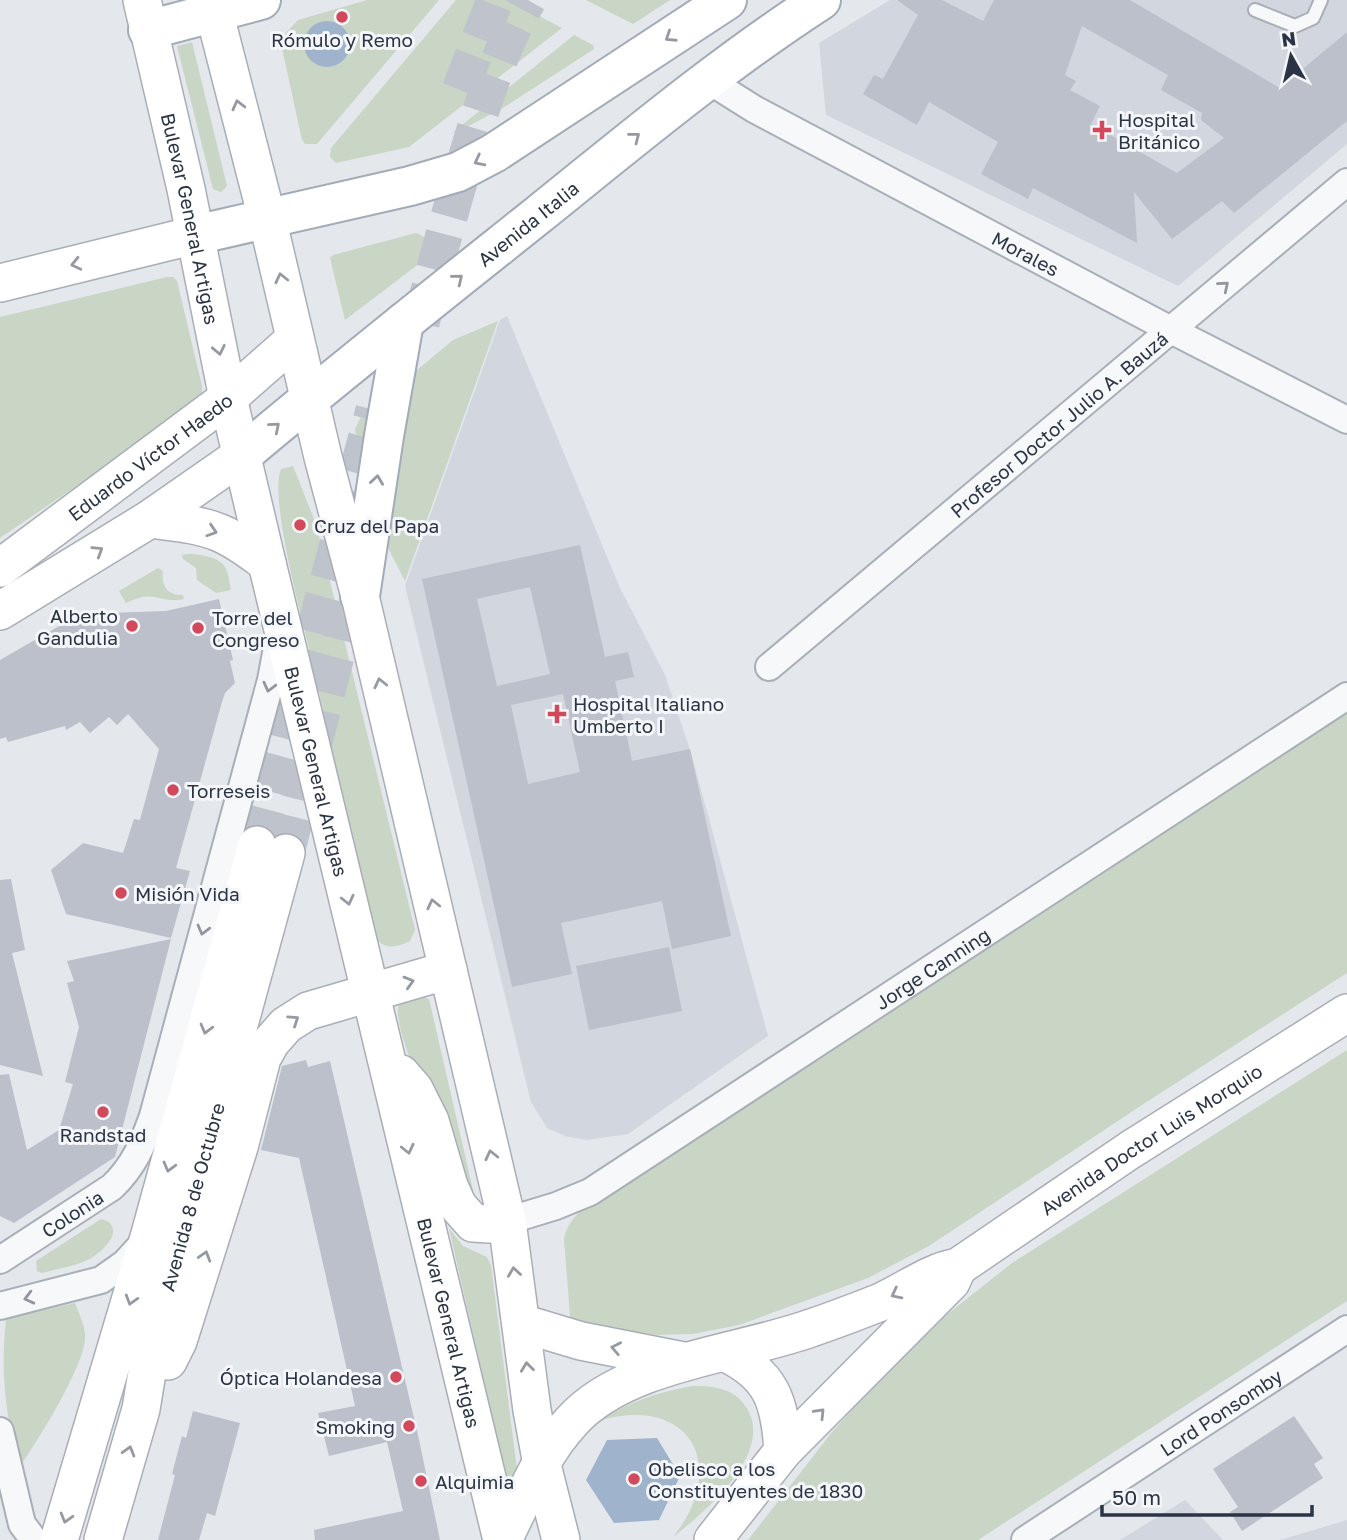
<svg xmlns="http://www.w3.org/2000/svg" width="1347" height="1540" viewBox="0 0 1347 1540" font-family="'Golos Text',sans-serif">
  <style>
    .built { fill: #d2d6de }
    .green { fill: #c9d6c5; fill-rule: evenodd }
    .water { fill: #9fb4cc }
    .building { fill: #bbc0ca; fill-rule: evenodd }
    .lines { fill: none; stroke-linecap: round; stroke-linejoin: round }
    .secondary-tunnel { stroke: #bfc3cb; stroke-width: 37; stroke-dasharray: 37 18; stroke-linecap: butt }
    .lane-casing { stroke: #a9aeb7; stroke-width: 16 }
    .street-casing { stroke: #a9aeb7; stroke-width: 30 }
    .secondary-casing { stroke: #a9aeb7; stroke-width: 40 }
    .primary-casing { stroke: #a3abb8; stroke-width: 42 }
    .lane { stroke: #f7f8fa; stroke-width: 12 }
    .street { stroke: #f7f8fa; stroke-width: 26 }
    .secondary { stroke: #fff; stroke-width: 37 }
    .primary { stroke: #fff; stroke-width: 38 }
    .oneway { stroke: #959aa2 }
    .oneway2 { stroke: #9196a0 }
    .poi-dot { fill: #d1495b; stroke: #f4f6f9; stroke-width: 2.5 }
    .labels { text-anchor: middle; dominant-baseline: central; stroke-width: 6; stroke-linejoin: round; paint-order: stroke }
    .poi-label { font-size: 19px; fill: #2b3445; stroke: #f4f6f9; text-anchor: start }
    .street-label { font-size: 19px; fill: #2b3445; stroke: #f4f6f9 }
  </style>
  <rect width="100%" height="100%" fill="#e4e7ec"/>
  <path class="built" d="M890,0H1347V144L1178,286L826,115L819,43Z
    M507,316L620,588L665,675L691,753L768,1036L628,1134L586,1140L565,1136L547,1128L531,1102L405,586L500,320Z
    M1185,1500L1223,1540H1120Z
    M1347,1520V1540H1280Z"/>
  <path class="green" d="M367,0H439L317,144H305L302,140L280,39L298,20ZM328,21L340,25L349,50L338,64L326,67L308,33L317,24Z
    M456,0H509L562,28L409,147L336,163L330,157L331,148Z
    M586,0H670L633,24Z
    M574,35L593,45L594,49L506,106L461,130L452,133Z
    M192,42L227,186L221,192L213,189L177,46Z
    M416,233C431,238 433,249 424,260L345,320L330,258L333,255Z
    M167,277H173L177,281L202,386V398L169,423L0,538V317Z
    M498,321L405,581L380,532L355,429L361,417L453,340Z
    M293,466L316,524L415,930L410,941C398,947 387,950 377,940C353,843 331,745 309,648C301,614 269,497 281,469Z
    M187,554C198,554 218,556 225,567C229,572 229,583 231,590L216,593L197,580L196,568L183,559L182,555Z
    M158,568L163,571C161,585 167,596 183,595L184,599C158,604 156,588 126,603L119,591Z
    M1347,713V973L1145,1103L929,1246L868,1278L739,1325L693,1334L656,1335L574,1322L570,1316L564,1239C568,1220 580,1211 595,1199L825,1056Z
    M422,996L429,999L473,1190L471,1194C457,1164 388,1029 399,1004Z
    M1347,1050V1301L978,1540H748L832,1432L873,1386L940,1320L1012,1263Z
    M101,1219L109,1222C115,1229 114,1235 109,1242C92,1265 68,1266 42,1273L37,1271L36,1261Z
    M449,1228L463,1246L487,1257L491,1265L517,1470L510,1484H507Z
    M75,1303C79,1313 84,1324 85,1334C88,1362 36,1443 19,1468C6,1415 0,1375 6,1319Z
    M693,1386C714,1386 734,1388 746,1407C776,1452 705,1512 673,1537C729,1468 692,1395 601,1420C629,1402 660,1391 693,1386Z"/>
  <path class="water" d="M304 44a23 23 0 1 1 46 0a23 23 0 1 1-46 0Z
    M657,1438L680,1476L659,1520L614,1523L586,1480L607,1440Z"/>
  <path class="building" d="M897,0H942L983,21L994,0H1130L1280,88L1347,32V121L1234,213L1222,201L1172,239L1134,192L1137,243L1033,188L1028,199L981,174L998,142L929,102L917,125L863,94L874,75L883,79L918,15ZM1082,26L1168,75L1161,90L1202,113L1201,120L1224,138L1177,173L1091,124L1100,106L1070,90L1076,81L1065,75Z
    M580,545L605,657L628,652L634,677L615,681L632,761L690,749L731,936L672,949L662,901L561,923L572,974L512,987L422,579ZM530,587L550,674L497,686L477,599ZM563,694L580,772L528,784L511,705Z
    M219,599L233,660L230,661L235,683L225,693L222,702L176,868L190,871L171,938L66,914L51,870L83,843L123,853L134,819L140,820L159,749L128,714L117,725L109,717L90,733L80,722L66,730L65,726L8,742L6,737L0,739V660L80,614L166,611Z
    M11,879L25,950L12,953L43,1076L0,1065V880Z
    M171,939L115,1157L14,1223L0,1216V1075L9,1074L27,1150L59,1130L73,1084L65,1082L79,1027L67,983L74,981L67,961Z
    M669,947L682,1011L589,1030L576,966Z
    M306,1060L308,1067L330,1061L418,1435L440,1540H315L314,1530L403,1511L387,1442L329,1456L318,1413L355,1406L336,1321L299,1158L261,1150L282,1066Z
    M193,1411L240,1423L215,1516L207,1513L199,1540H158L175,1475L172,1474L182,1436L186,1438Z
    M1294,1416L1323,1458L1314,1464L1323,1478L1242,1531L1230,1512L1238,1507L1213,1469Z"/>
  <g class="lines">
    <path class="secondary-tunnel" d="M460,90L495,0
      M421,323C435,266 450,211 467,156C483,102 500,49 528,0
      M257,845L374,410
      M286,853L358,569"/>
    <g class="lane-casing">
      <path id="lane" d="M1255,10L1295,26L1313,18L1321,0"/>
    </g>
    <g class="street-casing">
      <g id="street">
        <path id="s1" d="M708,80L754,109L1171,330L1347,420"/>
        <path id="s2" d="M769,667L1347,182"/>
        <path id="s3" d="M507,1221L556,1206L590,1192L1347,696"/>
        <path id="s4" d="M0,1260L112,1187C134,1166 143,1144 153,1116L271,680L280,632"/>
        <path d="M0,1306L101,1280L125,1263L145,1241"/>
        <path d="M0,1431L22,1524L34,1540"/>
        <path id="s5" d="M1025,1540L1347,1329"/>
      </g>
    </g>
    <g class="secondary-casing">
      <g id="secondary">
        <path id="s6" d="M142,0L186,189L228,398L267,563L502,1540"/>
        <path d="M211,0L267,218L323,457L360,596L507,1221L532,1410L542,1465L561,1540"/>
        <path d="M0,283L195,235"/>
        <path d="M150,519C173,522 199,524 220,533C237,540 252,552 267,563"/>
        <path id="s7" d="M0,568L228,398L295,339"/>
        <path d="M0,611L150,519L242,455"/>
        <path d="M401,1074L414,1089L430,1121L449,1186L458,1206L473,1223L489,1224L507,1221"/>
        <path d="M521,1323L581,1341L683,1361"/>
        <path d="M726,1353C772,1375 780,1402 783,1451"/>
        <path d="M168,1361L178,1341L239,1147L262,1058L271,1042L286,1025L308,1011L448,970"/>
        <path d="M59,1540L150,1234L257,845"/>
        <path id="s8" d="M103,1540L141,1409L152,1342L286,853"/>
        <path id="s9" d="M503,1540C523,1500 541,1454 572,1421C625,1362 739,1354 811,1328C835,1320 858,1311 881,1302C907,1290 930,1272 958,1267L1130,1150L1347,1013"/>
        <path d="M713,1540L783,1451L951,1282L956,1271"/>
      </g>
    </g>
    <g class="primary-casing">
      <g id="primary">
        <path d="M148,30L261,0"/>
        <path d="M195,235L410,186L458,172L494,153L727,0"/>
        <path id="s10" d="M242,455C339,373 439,294 538,215C630,141 722,64 821,0"/>
        <path d="M360,596L384,436L404,322"/>
      </g>
    </g>
    <use href="#lane" class="lane"/>
    <use href="#street" class="street"/>
    <use href="#secondary" class="secondary"/>
    <use href="#primary" class="primary"/>
  </g>
  <defs><path id="oneway-chevron" d="M-2-3.5L2.5 0L-2 3.5" fill="none" stroke-width="1.6" stroke-linecap="round" stroke-linejoin="round" transform="scale(1.75)"/></defs>
  <g class="oneway">
    <use href="#oneway-chevron" transform="translate(670 37) rotate(147)"/>
    <use href="#oneway-chevron" transform="translate(238 105) rotate(-104)"/>
    <use href="#oneway-chevron" transform="translate(635 137) rotate(-38)"/>
    <use href="#oneway-chevron" transform="translate(479 161) rotate(153)"/>
    <use href="#oneway-chevron" transform="translate(76 264) rotate(167)"/>
    <use href="#oneway-chevron" transform="translate(281 278) rotate(-103)"/>
    <use href="#oneway-chevron" transform="translate(458 279) rotate(-39)"/>
    <use href="#oneway-chevron" transform="translate(219 350) rotate(78)"/>
    <use href="#oneway-chevron" transform="translate(275 427) rotate(-40)"/>
    <use href="#oneway-chevron" transform="translate(377 480) rotate(-82)"/>
    <use href="#oneway-chevron" transform="translate(212 531) rotate(18)"/>
    <use href="#oneway-chevron" transform="translate(98 551) rotate(-32)"/>
    <use href="#oneway-chevron" transform="translate(380 683) rotate(-103)"/>
    <use href="#oneway-chevron" transform="translate(348 900) rotate(77)"/>
    <use href="#oneway-chevron" transform="translate(433 904) rotate(-103)"/>
    <use href="#oneway-chevron" transform="translate(409 982) rotate(-16)"/>
    <use href="#oneway-chevron" transform="translate(294 1020) rotate(-34)"/>
    <use href="#oneway-chevron" transform="translate(206 1029) rotate(105)"/>
    <use href="#oneway-chevron" transform="translate(408 1149) rotate(77)"/>
    <use href="#oneway-chevron" transform="translate(491 1155) rotate(-103)"/>
    <use href="#oneway-chevron" transform="translate(169 1167) rotate(105)"/>
    <use href="#oneway-chevron" transform="translate(205 1256) rotate(-73)"/>
    <use href="#oneway-chevron" transform="translate(514 1272) rotate(-98)"/>
    <use href="#oneway-chevron" transform="translate(896 1294) rotate(153)"/>
    <use href="#oneway-chevron" transform="translate(131 1300) rotate(107)"/>
    <use href="#oneway-chevron" transform="translate(616 1348) rotate(-169)"/>
    <use href="#oneway-chevron" transform="translate(527 1367) rotate(-97)"/>
    <use href="#oneway-chevron" transform="translate(820 1413) rotate(-46)"/>
    <use href="#oneway-chevron" transform="translate(129 1451) rotate(-74)"/>
    <use href="#oneway-chevron" transform="translate(66 1518) rotate(106)"/>
  </g>
  <g class="oneway2">
    <use href="#oneway-chevron" transform="translate(1224 286) rotate(-40)"/>
    <use href="#oneway-chevron" transform="translate(269 687) rotate(104)"/>
    <use href="#oneway-chevron" transform="translate(203 930) rotate(105)"/>
    <use href="#oneway-chevron" transform="translate(29 1298) rotate(166)"/>
  </g>
  <g class="poi-dot">
    <circle cx="342" cy="17" r="7"/>
    <path d="M1098.5 119.5h7v7h7v7h-7v7h-7v-7h-7v-7h7z"/>
    <circle cx="300" cy="525" r="7"/>
    <circle cx="132" cy="626" r="7"/>
    <circle cx="198" cy="628" r="7"/>
    <path d="M553.5 703.5h7v7h7v7h-7v7h-7v-7h-7v-7h7z"/>
    <circle cx="173" cy="790" r="7"/>
    <circle cx="121" cy="893" r="7"/>
    <circle cx="103" cy="1112" r="7"/>
    <circle cx="396" cy="1377" r="7"/>
    <circle cx="409" cy="1426" r="7"/>
    <circle cx="634" cy="1479" r="7"/>
    <circle cx="421" cy="1481" r="7"/>
  </g>
  <g class="labels">
    <g class="poi-label">
      <text x="342" y="39" text-anchor="middle">Rómulo y Remo</text>
      <text x="1118" y="119">Hospital<tspan x="1118" dy="22">Británico</tspan></text>
      <text x="314" y="525">Cruz del Papa</text>
      <text x="118" y="615" text-anchor="end">Alberto<tspan x="118" dy="22">Gandulia</tspan></text>
      <text x="212" y="617">Torre del<tspan x="212" dy="22">Congreso</tspan></text>
      <text x="573" y="703">Hospital Italiano<tspan x="573" dy="22">Umberto I</tspan></text>
      <text x="187" y="790">Torreseis</text>
      <text x="135" y="893">Misión Vida</text>
      <text x="103" y="1134" text-anchor="middle">Randstad</text>
      <text x="382" y="1377" text-anchor="end">Óptica Holandesa</text>
      <text x="395" y="1426" text-anchor="end">Smoking</text>
      <text x="648" y="1468">Obelisco a los<tspan x="648" dy="22">Constituyentes de 1830</tspan></text>
      <text x="435" y="1481">Alquimia</text>
    </g>
    <g class="street-label">
      <text stroke="none"><textPath href="#s6" startOffset="224">Bulevar General Artigas</textPath></text>
      <text stroke="none"><textPath href="#s10" startOffset="368">Avenida Italia</textPath></text>
      <text stroke="none"><textPath href="#s1" startOffset="362">Morales</textPath></text>
      <text stroke="none"><textPath href="#s2" startOffset="378">Profesor Doctor Julio A. Bauzá</textPath></text>
      <text stroke="none"><textPath href="#s7" startOffset="187">Eduardo Víctor Haedo</textPath></text>
      <text stroke="none"><textPath href="#s6" startOffset="791">Bulevar General Artigas</textPath></text>
      <text stroke="none"><textPath href="#s3" startOffset="497">Jorge Canning</textPath></text>
      <text stroke="none"><textPath href="#s9" startOffset="789">Avenida Doctor Luis Morquio</textPath></text>
      <text stroke="none"><textPath href="#s8" startOffset="355">Avenida 8 de Octubre</textPath></text>
      <text stroke="none"><textPath href="#s4" startOffset="86">Colonia</textPath></text>
      <text stroke="none"><textPath href="#s6" startOffset="1358">Bulevar General Artigas</textPath></text>
      <text stroke="none"><textPath href="#s5" startOffset="234">Lord Ponsomby</textPath></text>
    </g>
  </g>
  <g transform="translate(1291 56) rotate(352)" stroke="#f4f6f9" stroke-width="5" paint-order="stroke">
  <path d="M0-5L12 26L0 18L-12 26Z" fill="#2b3445"/>
  <text y="-10" font-size="19" font-weight="bold" text-anchor="middle" fill="#2b3445">N</text>
  </g>
  <path d="M1102 1505v10h210v-10" fill="none" stroke="#2b3445" stroke-width="3.5"/>
  <text x="1112" y="1505" font-size="21" fill="#2b3445" stroke="#f4f6f9" stroke-width="5" paint-order="stroke">50 m</text>
</svg>
